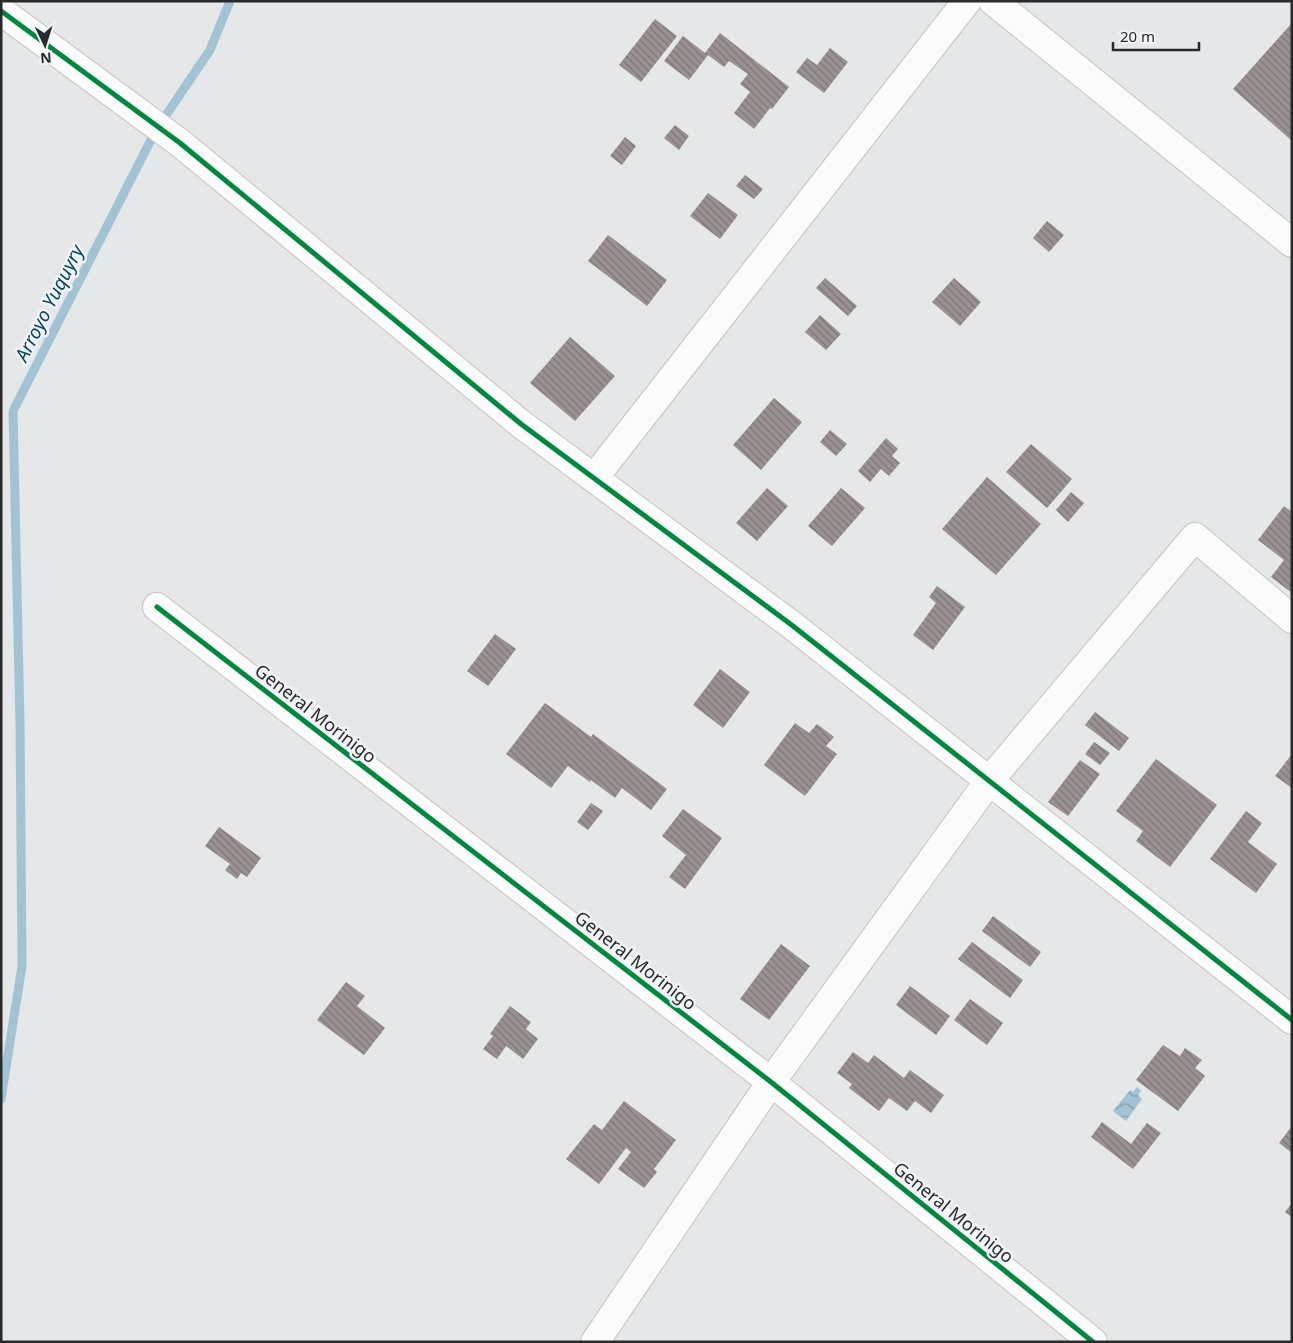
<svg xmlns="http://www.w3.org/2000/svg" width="1293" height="1343" viewBox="0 0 1293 1343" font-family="'Noto Sans',sans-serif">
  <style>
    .water { fill: url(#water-waves) }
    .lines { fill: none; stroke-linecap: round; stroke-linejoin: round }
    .stream { stroke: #a1c3d4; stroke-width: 9 }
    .building { fill: url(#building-back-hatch) }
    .minor-casing { stroke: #c3c4c5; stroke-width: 30 }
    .minor { stroke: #fbfbfc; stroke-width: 28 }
    .cycleway-casing { stroke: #f1f3f7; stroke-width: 8 }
    .cycleway { stroke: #00873e; stroke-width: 5 }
    .labels { text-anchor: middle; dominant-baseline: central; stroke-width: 5; stroke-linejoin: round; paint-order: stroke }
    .street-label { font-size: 18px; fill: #292a2b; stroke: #f1f3f7 }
    .water-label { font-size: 19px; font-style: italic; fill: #03465f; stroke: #f1f3f7 }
  </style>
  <defs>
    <pattern id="water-waves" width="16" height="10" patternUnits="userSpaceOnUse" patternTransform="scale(1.25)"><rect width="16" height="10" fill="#a1c3d4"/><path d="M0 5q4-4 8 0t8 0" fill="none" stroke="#839fac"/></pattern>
    <pattern id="building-back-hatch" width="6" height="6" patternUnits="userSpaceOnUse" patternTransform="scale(1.25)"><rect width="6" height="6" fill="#999192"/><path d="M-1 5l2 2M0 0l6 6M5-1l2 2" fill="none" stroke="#7d7777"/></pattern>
  </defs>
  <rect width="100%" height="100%" fill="#e5e7e9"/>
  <path class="water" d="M1137,1087L1141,1091L1138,1095L1142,1099L1126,1121L1113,1111L1130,1090L1133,1092Z"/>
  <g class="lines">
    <path class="stream" d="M1,1099L22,966L20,722L13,411L156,130L210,50L230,1"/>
  </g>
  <path class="building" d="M655,19L677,36L641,82L619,65Z
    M1292,23V141L1233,89Z
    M720,33L789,87L772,109L770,108L754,129L734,113L750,92L740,84L748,74L729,61L724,67L708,55L689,80L664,61L683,36L705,53Z
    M830,48L848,62L824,93L796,72L807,58L817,65Z
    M675,125L689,136L679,150L664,138Z
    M625,137L636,146L622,165L610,156Z
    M745,175L763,189L754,199L736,186Z
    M708,193L738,215L720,239L690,216Z
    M1047,221L1064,235L1049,252L1033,238Z
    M608,235L667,280L647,306L588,261Z
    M825,278L857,306L848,316L816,288Z
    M954,278L981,302L960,326L932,302Z
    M820,315L841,334L826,350L805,332Z
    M570,337L615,376L575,421L530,383Z
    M774,398L802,422L761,470L733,445Z
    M830,430L847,444L836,456L820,442Z
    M886,438L898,449L892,456L900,463L889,476L881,469L870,482L858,471Z
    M1031,444L1072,479L1047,508L1006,472Z
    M987,477L1041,524L996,575L942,529Z
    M767,488L788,506L757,541L736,523Z
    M841,488L865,508L832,546L808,526Z
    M1071,492L1084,503L1068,522L1056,510Z
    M1284,506L1292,512V593L1271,577L1284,560L1258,540Z
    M937,586L965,607L933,650L913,635L936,603L929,597Z
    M495,634L516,649L488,686L467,671Z
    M720,669L750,692L723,728L693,705Z
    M545,703L591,737L593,734L667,789L651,810L622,788L615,798L591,780L590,782L568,766L551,788L506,754Z
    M1095,712L1129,738L1119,751L1085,725Z
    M795,723L809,733L817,724L834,737L826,746L837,754L805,796L764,765Z
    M1094,742L1110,753L1100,765L1085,754Z
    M1292,754V788L1275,776Z
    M1156,759L1217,805L1170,867L1136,841L1143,831L1116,811Z
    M1080,760L1100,774L1068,816L1048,802Z
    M591,803L603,811L588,830L577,822Z
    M683,809L722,838L685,889L669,877L686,855L662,836Z
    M1246,811L1262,823L1248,842L1277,864L1256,893L1210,859Z
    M219,827L261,858L247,877L241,873L237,879L225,870L230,864L205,846Z
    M993,916L1041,952L1030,967L982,931Z
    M972,942L1023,980L1010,998L958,959Z
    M781,944L810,966L769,1020L740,999Z
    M346,982L365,996L357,1006L385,1028L364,1055L317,1020Z
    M910,986L950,1016L936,1035L896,1005Z
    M970,999L1003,1023L987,1045L954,1020Z
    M510,1006L531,1022L526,1029L538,1039L523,1059L506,1046L497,1059L483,1049L493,1036L490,1034Z
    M1163,1045L1180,1056L1185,1048L1202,1060L1195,1068L1205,1076L1178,1111L1136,1080Z
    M853,1052L868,1063L874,1055L904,1078L910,1070L944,1095L931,1113L915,1101L907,1111L889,1098L879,1111L849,1088L852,1084L837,1073Z
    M624,1101L676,1140L654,1169L657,1172L644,1188L618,1169L631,1152L626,1148L599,1184L566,1159L594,1124L602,1130Z
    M1102,1122L1131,1144L1147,1123L1161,1133L1133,1169L1091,1137Z
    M1292,1126V1153L1279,1143Z
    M1292,1203V1217L1285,1212Z"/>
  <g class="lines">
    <g class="minor-casing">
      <path id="minor" d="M993,1L1292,243
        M1,11L180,143L521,424L793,626L1292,1020
        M594,478L967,1
        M157,607L771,1082L1093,1342
        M595,1342L771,1082L989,781L1195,537L1292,619"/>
    </g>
    <use href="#minor" class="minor"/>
    <g class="cycleway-casing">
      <path id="cycleway" d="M1,11L180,143L521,424L793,626L1292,1020
        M157,607L771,1082L1093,1342"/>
    </g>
    <use href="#cycleway" class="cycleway"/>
  </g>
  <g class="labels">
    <g class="street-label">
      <text transform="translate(316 713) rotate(38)">General Morinigo</text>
      <text transform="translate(636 960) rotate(38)">General Morinigo</text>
      <text transform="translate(954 1212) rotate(39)">General Morinigo</text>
    </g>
    <g class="water-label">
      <text transform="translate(49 303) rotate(-63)">Arroyo Yuquyry</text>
    </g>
  </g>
  <rect width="1293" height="1343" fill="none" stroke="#292a2b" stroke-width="5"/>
  <g transform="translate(45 45) rotate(176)" stroke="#f1f3f7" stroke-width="4" paint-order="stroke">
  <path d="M0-4L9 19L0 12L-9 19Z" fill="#292a2b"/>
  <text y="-8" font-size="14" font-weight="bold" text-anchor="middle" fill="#292a2b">N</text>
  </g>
  <path d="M1113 42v8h86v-8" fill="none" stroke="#292a2b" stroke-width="2.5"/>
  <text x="1120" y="42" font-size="15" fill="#292a2b" stroke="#f1f3f7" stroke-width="4" paint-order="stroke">20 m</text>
</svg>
